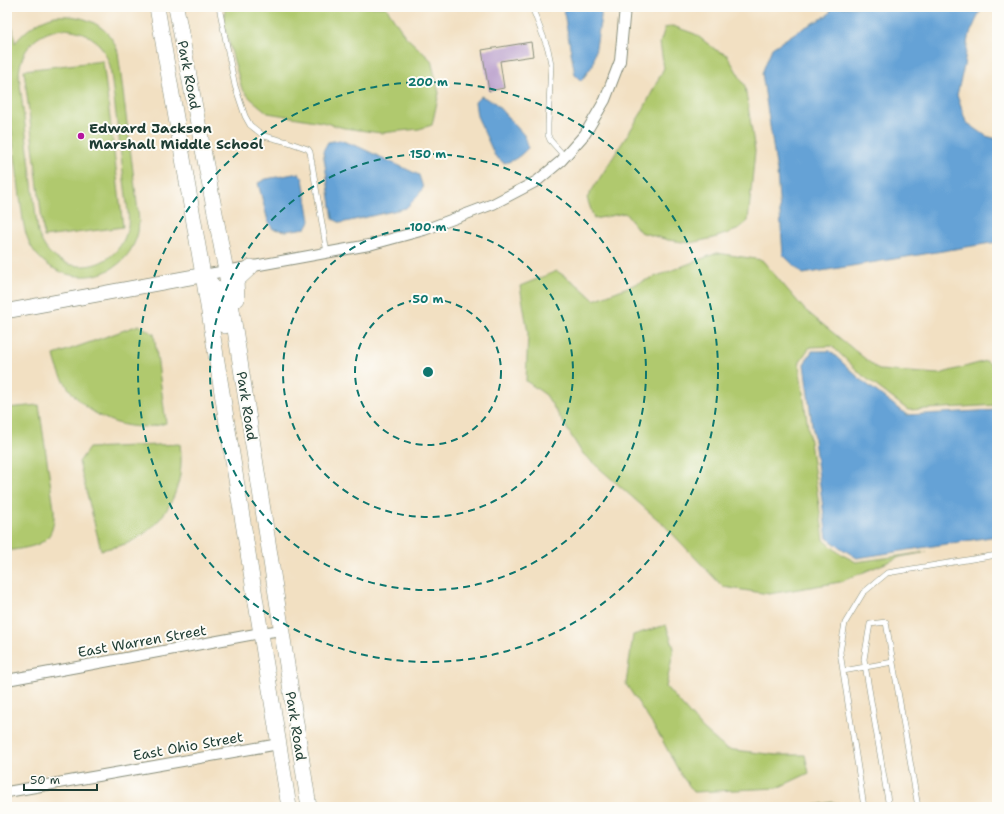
<svg xmlns="http://www.w3.org/2000/svg" width="1004" height="814" viewBox="0 0 1004 814" font-family="'Shantell Sans',sans-serif">
  <style>
    .green { fill: #b0c96e; stroke: #688351; fill-rule: evenodd }
    .water { fill: #65a2d6; stroke: #427085 }
    .building { fill: #b89dcb }
    .lines { fill: none; stroke-linecap: round; stroke-linejoin: round }
    .lane-casing { stroke: #888e7b; stroke-width: 6 }
    .street-casing { stroke: #888e7b; stroke-width: 12 }
    .secondary-casing { stroke: #888e7b; stroke-width: 16 }
    .primary-casing { stroke: #888e7b; stroke-width: 16 }
    .lane { stroke: #fff; stroke-width: 5 }
    .street { stroke: #fff; stroke-width: 10 }
    .secondary { stroke: #fff; stroke-width: 14 }
    .primary { stroke: #fff; stroke-width: 15 }
    .ring { fill: none; stroke: #0f766e; stroke-width: 2; stroke-dasharray: 7 5 }
    .poi-dot { fill: #b5179e; stroke: #fdfcf7; stroke-width: 1.5 }
    .labels { text-anchor: middle; dominant-baseline: central; stroke-width: 4; stroke-linejoin: round; paint-order: stroke }
    .street-label { font-size: 14px; fill: #1f3d34; stroke: #fdfcf7 }
    .poi-label { font-size: 14px; font-weight: bold; fill: #1f3d34; stroke: #fdfcf7; text-anchor: start }
    .centre { fill: #0f766e; stroke: #fdfcf7; stroke-width: 2 }
    .ring-label { font-size: 12px; text-anchor: middle; font-weight: bold; fill: #0f766e; stroke: #fdfcf7; stroke-width: 4; stroke-linejoin: round; paint-order: stroke }
  </style>
  <rect width="100%" height="100%" fill="#fdfcf7"/>
  <filter id="ink" filterUnits="userSpaceOnUse"><feTurbulence type="fractalNoise" baseFrequency=".025" numOctaves="2"/><feDisplacementMap in="SourceGraphic" scale="8" xChannelSelector="R" yChannelSelector="G"/><feConvolveMatrix kernelMatrix="1 2 1 2 8 2 1 2 1" color-interpolation-filters="sRGB"/></filter>
  <filter id="wash" filterUnits="userSpaceOnUse"><feTurbulence type="fractalNoise" baseFrequency=".012" numOctaves="4" result="noise"/><feDisplacementMap in="SourceGraphic" scale="16" xChannelSelector="R" yChannelSelector="G"/><feGaussianBlur stdDeviation="0.9" result="paint"/><feColorMatrix in="noise" values="0 0 0 0 0 0 0 0 0 0 0 0 0 0 0 0 0 1.4 0 .05"/><feComposite in="paint" operator="in"/></filter>
  <g filter="url(#wash)">
    <rect width="100%" height="100%" fill="#f2e0c2"/>
    <path class="green" d="M225,7H386L405,36L431,60L439,93L432,125L419,129L381,133L344,128L322,122L268,113L251,99L242,89L224,25Z
      M55,16C83,14 109,24 118,52L138,211C139,218 139,225 138,232C127,279 70,291 38,256C29,246 25,233 23,220L7,93V29L13,28L15,43C26,30 38,20 55,16ZM62,29C88,30 103,42 110,66L127,204C128,211 129,219 128,226C122,263 79,279 51,254C45,249 41,240 38,233L19,76C20,49 36,33 62,29Z
      M673,26L695,34L716,50L727,55L745,86L755,151L748,221L737,230L714,238L690,243L668,240L640,232L625,213L594,219L587,198L642,112L664,68L660,43L665,28Z
      M103,61L123,227L44,237L24,70Z
      M717,253L762,260L805,310L879,370L939,374L986,361L997,368V405L908,410L862,375L832,346L812,347L809,348L800,361L799,365L824,540L839,553L856,562L927,552L900,557L840,582L769,594L723,587L664,525L582,453L546,395L526,381L528,333L520,286L557,271L579,286L594,300Z
      M139,325L154,334L166,423C128,436 83,415 64,381C59,373 56,364 54,355Z
      M39,405L54,509C56,546 36,546 7,551V408Z
      M180,444C186,486 167,525 128,543C120,546 110,548 101,550L79,462L89,448Z
      M666,625L674,648L666,687L703,729L726,749L776,755H805L809,773L777,788L694,792L681,775L660,736L626,684L633,635Z
      M833,802L845,807H806Z"/>
    <path class="water" d="M563,7H601V17L593,65L581,81L575,75Z
      M833,7H982L968,38L964,66L957,95L966,122L986,136L997,139V242L803,274L783,255L777,172L762,73L772,48L798,31L828,15Z
      M481,96L494,102L524,135L528,148C521,155 515,161 504,163L495,156L477,116L475,102Z
      M340,140L359,147L419,175L423,188L417,197L406,208L341,223L333,219L323,151L328,142Z
      M299,173L303,179L310,221L306,228L286,231L273,229L268,221L258,183L266,179Z
      M812,351H830L860,379L907,415L997,410V536L857,558L841,548L827,538L804,364Z"/>
    <g id="blocks">
      <path class="building" d="M531,42L533,56L500,61L504,88L489,91L482,50Z"/>
    </g>
  </g>
  <g filter="url(#ink)">
    <use href="#blocks" fill-opacity="0" stroke="#888e7b" stroke-width="1"/>
    <g class="lines">
      <g class="lane-casing">
        <path id="lane" d="M219,7L235,86L245,116L250,125L264,136L288,142L308,149L310,152L327,253
          M532,7L548,49L551,64L548,124V135L550,140L565,157
          M843,671L893,662
          M864,807L840,652L845,623L863,593L887,573L997,555
          M889,807L864,659L870,624L886,622L918,807"/>
      </g>
      <g class="street-casing">
        <path id="street" d="M203,275L226,271L369,245L424,230L493,204L537,181L561,161L585,134L605,100L620,61L625,7
          M7,680L261,633L282,630
          M7,792L279,744"/>
      </g>
      <g class="secondary-casing">
        <path id="secondary" d="M7,311L203,275"/>
      </g>
      <g class="primary-casing">
        <path id="primary" d="M157,7L203,275L289,807
          M176,7L226,271L309,807
          M205,277L215,288L220,301L225,326
          M237,299L236,281L251,267"/>
      </g>
      <use href="#lane" class="lane"/>
      <use href="#street" class="street"/>
      <use href="#secondary" class="secondary"/>
      <use href="#primary" class="primary"/>
    </g>
  </g>
  <g class="ring">
    <circle cx="428" cy="372" r="73"/>
    <circle cx="428" cy="372" r="145"/>
    <circle cx="428" cy="372" r="218"/>
    <circle cx="428" cy="372" r="290"/>
  </g>
  <circle class="poi-dot" cx="81" cy="136" r="4"/>
  <g class="labels">
    <g class="street-label">
      <text transform="translate(189 75) rotate(79)">Park Road</text>
      <text transform="translate(247 406) rotate(81)">Park Road</text>
      <text transform="translate(142 641) rotate(-10)">East Warren Street</text>
      <text transform="translate(296 726) rotate(81)">Park Road</text>
      <text transform="translate(188 746) rotate(-10)">East Ohio Street</text>
    </g>
    <g class="poi-label">
      <text x="89" y="128">Edward Jackson<tspan x="89" dy="16">Marshall Middle School</tspan></text>
    </g>
  </g>
  <circle cx="428" cy="372" r="6" class="centre"/>
  <g class="ring-label">
    <text x="428" y="86">200 m</text>
    <text x="428" y="158">150 m</text>
    <text x="428" y="231">100 m</text>
    <text x="428" y="303">50 m</text>
  </g>
  <rect width="1004" height="814" fill="none" stroke="#fdfcf7" stroke-width="24"/>
  <path d="M24 784v6h73v-6" fill="none" stroke="#1f3d34" stroke-width="2"/>
  <text x="30" y="784" font-size="12" fill="#1f3d34" stroke="#fdfcf7" stroke-width="3" paint-order="stroke">50 m</text>
</svg>
